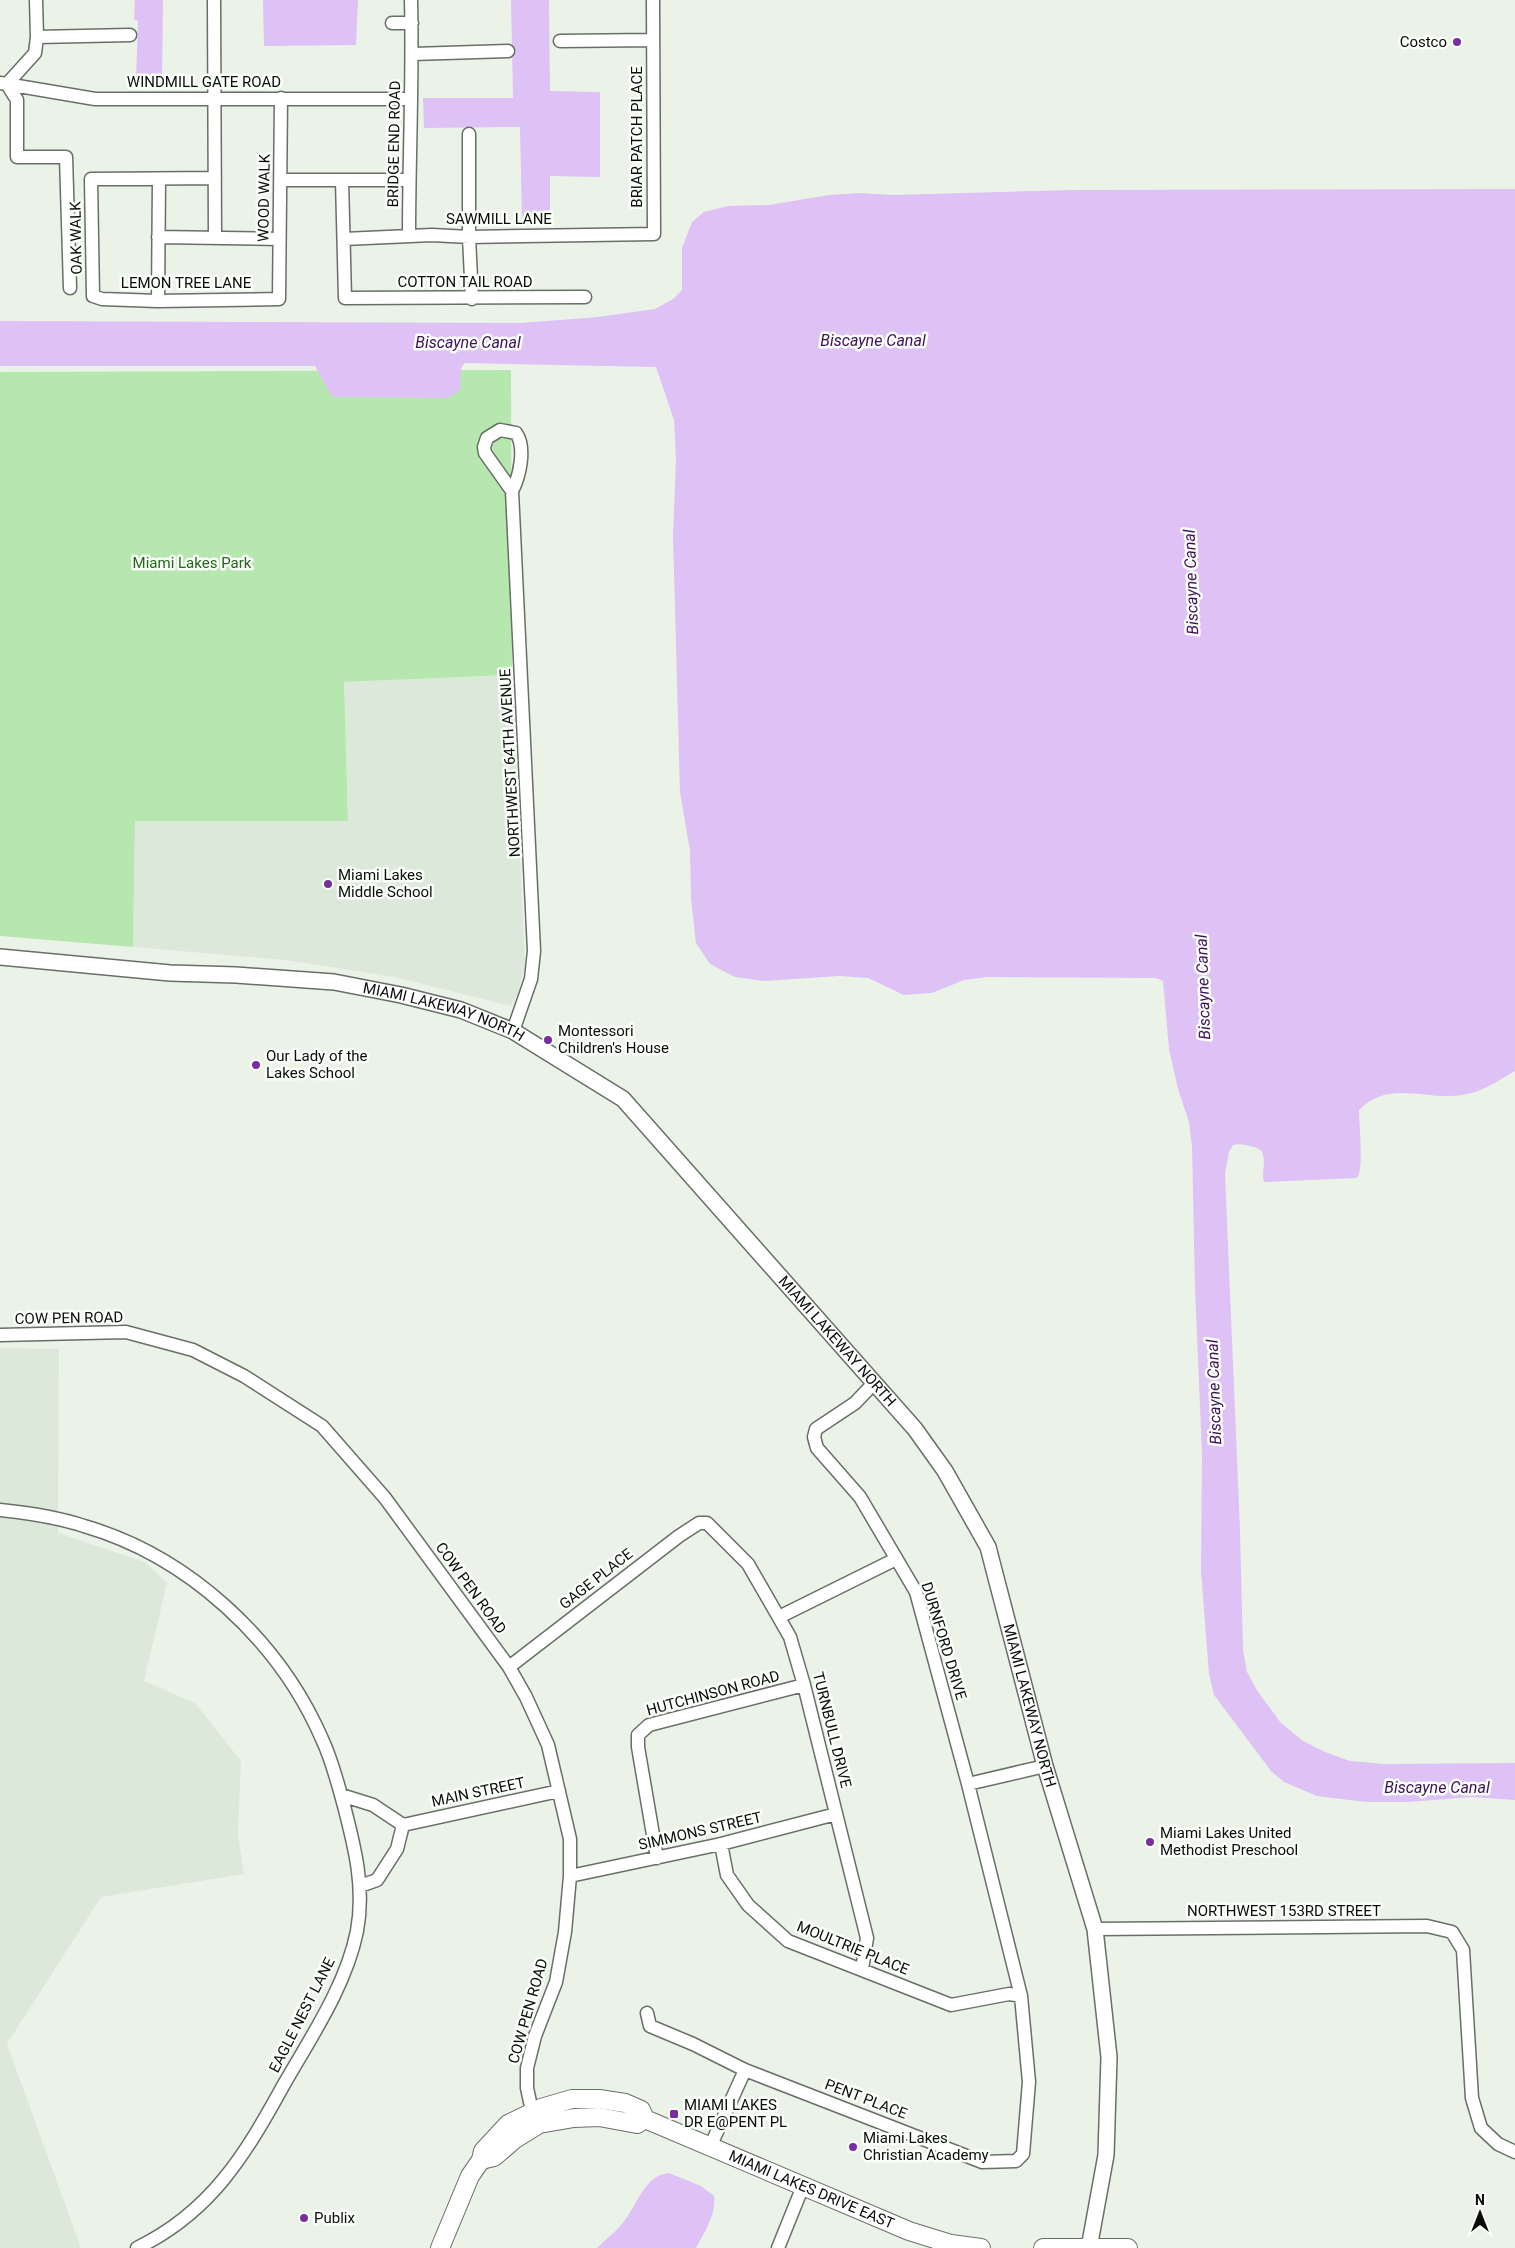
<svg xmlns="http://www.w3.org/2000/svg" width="1515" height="2248" viewBox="0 0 1515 2248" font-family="Roboto,sans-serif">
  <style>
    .built { fill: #dce9da }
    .green { fill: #b6e7af }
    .water { fill: #dec1f5 }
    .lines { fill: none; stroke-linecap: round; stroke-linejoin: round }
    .minor-casing { stroke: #686f67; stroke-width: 15 }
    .tertiary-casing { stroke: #686f67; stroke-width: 18 }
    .secondary-casing { stroke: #686f67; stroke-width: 20 }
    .minor { stroke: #fff; stroke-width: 12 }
    .tertiary { stroke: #fff; stroke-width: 15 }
    .secondary { stroke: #fff; stroke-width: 18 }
    .poi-dot { fill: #772ea1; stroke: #fafff9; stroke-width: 2 }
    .labels { text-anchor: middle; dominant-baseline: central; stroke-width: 5; stroke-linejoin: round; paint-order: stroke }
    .poi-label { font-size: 15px; fill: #0a0d0a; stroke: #fafff9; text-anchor: start }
    .street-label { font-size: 15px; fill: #0a0d0a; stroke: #fafff9 }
    .park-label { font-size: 15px; fill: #24651b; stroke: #fafff9 }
    .water-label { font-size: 16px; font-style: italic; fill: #40105b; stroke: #fafff9 }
  </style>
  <rect width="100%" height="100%" fill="#ebf3e9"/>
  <path class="built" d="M512,675L525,965L518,993L511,1006L395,977L285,960L133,947L135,821H348L344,682Z
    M0,1348L59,1349L58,1533L145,1562L167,1583L144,1681L195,1703L241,1761L238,1835L244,1874L101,1897L7,2044L81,2248H0Z"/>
  <path class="green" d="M511,370L512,675L344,682L348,821H135L133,947L0,936V372Z"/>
  <path class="water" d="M135,0H163L162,81L136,80L138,21L134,19Z
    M263,0H358L356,45L264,46Z
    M511,0H549L550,91L600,92V177L550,176V220L522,219L520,127L424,128L423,98H513Z
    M1515,189V1071C1498,1081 1482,1092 1462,1095C1428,1101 1388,1079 1359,1110C1359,1123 1364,1170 1357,1178L1264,1182C1260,1171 1271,1151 1254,1147C1246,1145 1241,1143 1233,1145L1229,1152L1225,1174L1240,1530L1243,1650L1247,1672L1258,1692L1281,1723L1303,1741L1325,1752L1350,1761L1385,1764L1515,1763V1800L1471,1797L1409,1802H1366L1317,1796L1284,1782L1271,1771L1214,1695L1209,1674L1201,1571L1202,1454L1195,1288L1192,1146L1189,1122L1178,1089L1169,1049L1163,981L1156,978L987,977L964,980L932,993L904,995L868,978L839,976L764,981L735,977L710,964L696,943L691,899L690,851L680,792L673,535L676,460L674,420L656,367L465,363L461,368L460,390L448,398L332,397L315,366H0V321L521,323L598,317L655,309L673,299L682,290V248L692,222L704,212L728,206L769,205L829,195L861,193L893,195L1073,190Z
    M669,2173L701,2186L714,2196C717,2213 704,2233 696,2248H597C606,2239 618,2230 625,2220C638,2203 645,2175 669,2173Z"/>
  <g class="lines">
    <g class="minor-casing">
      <path id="minor" d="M36,0L37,37L35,53L7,84L17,100V157H66L70,288
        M214,0L215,237
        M392,23H412
        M37,37L130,35
        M560,41L653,40
        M413,54L508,51
        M0,83L95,99H410
        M469,134V237L472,299
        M215,178L91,179L93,296L102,299L158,301L279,299L281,98
        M281,180H409
        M342,180L345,298L585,297
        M409,235C409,157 413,78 411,0
        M158,237L279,239
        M344,239L432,235L469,237L654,234L653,0
        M158,301L159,179
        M512,491L485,453L484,447L487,438L500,430L516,433C526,447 520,476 512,491L534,951L531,979L513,1031
        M0,1335L126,1332L193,1350L244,1376L322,1426L385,1498L509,1667L526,1697L548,1745L570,1839V1876L565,1932L556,1982L535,2036L527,2068V2088L532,2111L537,2119
        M0,1510C29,1513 57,1517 84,1526C188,1556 279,1640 322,1739C332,1760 338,1784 344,1806C355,1848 365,1888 357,1931C346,1986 311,2037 283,2086C245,2155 211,2212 137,2248
        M779,1617L896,1559
        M509,1667L679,1536L699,1523H707L748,1564L790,1637L804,1685L867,1938L862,1969
        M968,1784L1045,1766
        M341,1795L373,1805L403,1825L559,1791
        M721,1844L727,1875L748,1905L788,1941L951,2005L1009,1994L1021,1996
        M657,1858L638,1747V1735L649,1725L804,1685
        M570,1876L721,1844L836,1814
        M360,1886L377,1880L397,1849L403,1825
        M1095,1929L1427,1926L1452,1932L1463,1950L1472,2098L1481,2128L1498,2144L1515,2152
        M647,2013L650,2026L693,2044L745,2070L982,2162L1016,2161L1023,2154L1029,2082L1021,1996L968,1784L916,1592L860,1497L817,1448L814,1437L816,1429L855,1403L875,1382
        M710,2147L745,2070
        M778,2248L803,2186"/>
    </g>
    <g class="tertiary-casing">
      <g id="tertiary">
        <path id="s1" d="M0,957L170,973L236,975L334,982L401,995L461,1010L513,1031L623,1099L915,1429L945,1471L988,1547L1045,1766L1095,1929L1109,2057L1106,2155L1089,2248"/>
      </g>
    </g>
    <g class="secondary-casing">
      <g id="secondary">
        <path d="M481,2160L494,2157L515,2139L539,2124L574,2118L599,2117L637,2124L645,2119"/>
        <path id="s2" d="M440,2248L470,2176L481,2160L483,2151L508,2124L541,2108L572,2099H599L625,2103L641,2110L645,2119L909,2231L951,2244L981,2248"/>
        <path d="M1043,2248H1128"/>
      </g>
    </g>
    <use href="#minor" class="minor"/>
    <use href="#tertiary" class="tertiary"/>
    <use href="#secondary" class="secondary"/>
  </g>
  <g class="poi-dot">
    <circle cx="1457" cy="42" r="5"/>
    <circle cx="328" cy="884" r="5"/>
    <circle cx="548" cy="1040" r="5"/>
    <circle cx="256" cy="1065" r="5"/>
    <circle cx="1150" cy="1842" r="5"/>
    <rect x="669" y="2109" width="10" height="10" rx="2.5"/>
    <circle cx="853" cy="2147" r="5"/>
    <circle cx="304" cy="2218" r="5"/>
  </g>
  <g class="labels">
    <g class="poi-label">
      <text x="1447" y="42" text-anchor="end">Costco</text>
      <text x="338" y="875">Miami Lakes<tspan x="338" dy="17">Middle School</tspan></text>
      <text x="558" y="1031">Montessori<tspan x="558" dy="17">Children's House</tspan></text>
      <text x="266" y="1056">Our Lady of the<tspan x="266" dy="17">Lakes School</tspan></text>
      <text x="1160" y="1833">Miami Lakes United<tspan x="1160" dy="17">Methodist Preschool</tspan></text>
      <text x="684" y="2105">MIAMI LAKES<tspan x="684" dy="17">DR E@PENT PL</tspan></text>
      <text x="863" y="2138">Miami Lakes<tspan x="863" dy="17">Christian Academy</tspan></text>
      <text x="314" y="2218">Publix</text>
    </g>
    <g class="street-label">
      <text x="204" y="82">WINDMILL GATE ROAD</text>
      <text transform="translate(637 137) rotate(-90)">BRIAR PATCH PLACE</text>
      <text transform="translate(394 144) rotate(-89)">BRIDGE END ROAD</text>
      <text transform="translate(264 198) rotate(-89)">WOOD WALK</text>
      <text x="499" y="219">SAWMILL LANE</text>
      <text transform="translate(76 238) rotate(-91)">OAK WALK</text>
      <text x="465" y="282">COTTON TAIL ROAD</text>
      <text x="186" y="283">LEMON TREE LANE</text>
      <text transform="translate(510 763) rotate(-93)">NORTHWEST 64TH AVENUE</text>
      <text stroke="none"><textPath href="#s1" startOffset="449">MIAMI LAKEWAY NORTH</textPath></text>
      <text transform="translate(69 1318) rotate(-1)">COW PEN ROAD</text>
      <text stroke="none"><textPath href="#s1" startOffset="974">MIAMI LAKEWAY NORTH</textPath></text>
      <text transform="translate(596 1579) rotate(-38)">GAGE PLACE</text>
      <text transform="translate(471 1588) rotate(54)">COW PEN ROAD</text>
      <text transform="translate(944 1641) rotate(73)">DURNFORD DRIVE</text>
      <text transform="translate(713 1693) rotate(-15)">HUTCHINSON ROAD</text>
      <text stroke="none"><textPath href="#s1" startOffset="1394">MIAMI LAKEWAY NORTH</textPath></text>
      <text transform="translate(832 1730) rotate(76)">TURNBULL DRIVE</text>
      <text transform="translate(478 1792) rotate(-12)">MAIN STREET</text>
      <text transform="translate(700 1831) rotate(-13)">SIMMONS STREET</text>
      <text x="1284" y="1911">NORTHWEST 153RD STREET</text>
      <text transform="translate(853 1948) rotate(22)">MOULTRIE PLACE</text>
      <text transform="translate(528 2011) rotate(-74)">COW PEN ROAD</text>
      <text transform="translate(302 2015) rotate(-63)">EAGLE NEST LANE</text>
      <text transform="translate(866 2099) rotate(21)">PENT PLACE</text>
      <text stroke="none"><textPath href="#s2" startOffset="474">MIAMI LAKES DRIVE EAST</textPath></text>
    </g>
    <g class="park-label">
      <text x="192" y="563">Miami Lakes Park</text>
    </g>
    <g class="water-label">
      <text x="873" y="340">Biscayne Canal</text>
      <text x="468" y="342">Biscayne Canal</text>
      <text transform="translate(1191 582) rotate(-92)">Biscayne Canal</text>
      <text transform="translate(1203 987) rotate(-92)">Biscayne Canal</text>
      <text transform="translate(1214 1392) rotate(-92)">Biscayne Canal</text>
      <text x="1437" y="1787">Biscayne Canal</text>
    </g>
  </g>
  <g transform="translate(1480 2213)" stroke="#fafff9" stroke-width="4" paint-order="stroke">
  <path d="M0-4L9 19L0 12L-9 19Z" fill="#0a0d0a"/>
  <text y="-8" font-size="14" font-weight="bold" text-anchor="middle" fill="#0a0d0a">N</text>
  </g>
</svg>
